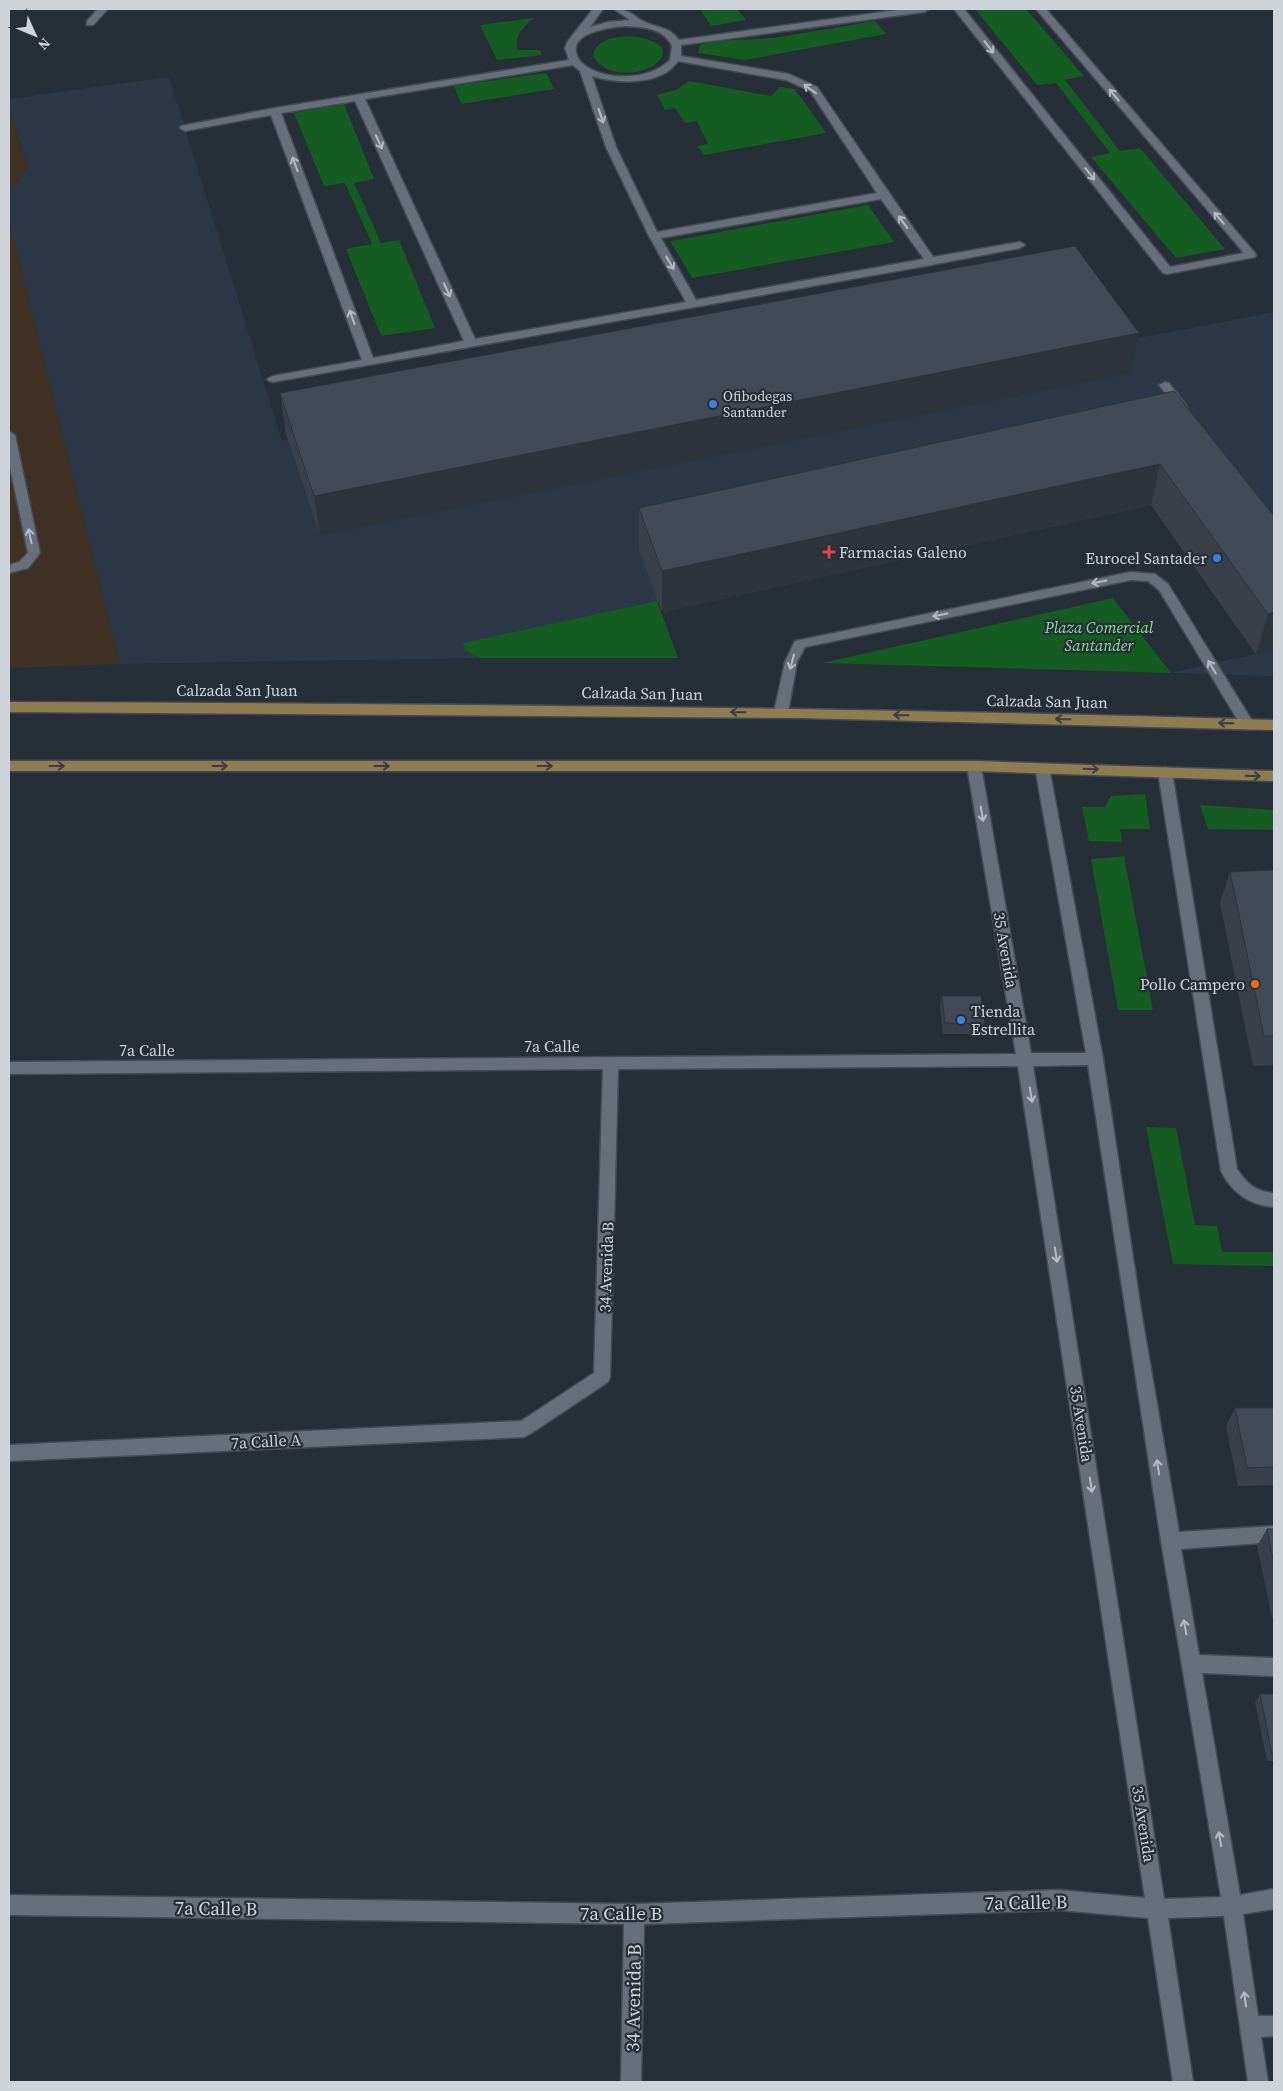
<svg xmlns="http://www.w3.org/2000/svg" width="1283" height="2091" viewBox="0 0 1283 2091" font-family="'Source Serif 4',serif">
  <style>
    .built { fill: #2c3747 }
    .industrial { fill: #3f3224 }
    .green { fill: #155c22 }
    .lines { fill: none; stroke-linecap: round; stroke-linejoin: round }
    .minor-casing { stroke: #454b54; stroke-width: 3 }
    .major-casing { stroke: #454b54; stroke-width: 3 }
    .minor { fill: #676f7b; fill-rule: evenodd }
    .major { fill: #907c51; fill-rule: evenodd }
    .wall { fill: #39404a }
    .shaded-wall { fill: #2e343c }
    .building { fill: #424a56; stroke: #2e343c }
    .oneway { stroke: #b5bbc3 }
    .oneway2 { stroke: #3b3e3d }
    .shop-dot { fill: #3f7fe0; stroke: #262e38; stroke-width: 2 }
    .health-dot { fill: #e0444e; stroke: #262e38; stroke-width: 2 }
    .food-dot { fill: #e8710a; stroke: #262e38; stroke-width: 2 }
    .labels { text-anchor: middle; dominant-baseline: central; stroke-width: 4.5; stroke-linejoin: round; paint-order: stroke }
    .far-poi-label { font-size: 14px; fill: #cfd4db; stroke: #262e38; text-anchor: start }
    .poi-label { font-size: 16px; fill: #cfd4db; stroke: #262e38; text-anchor: start }
    .park-label { font-size: 16px; font-style: italic; fill: #85e18d; stroke: #262e38 }
    .street-label { font-size: 16px; fill: #cfd4db; stroke: #262e38 }
    .near-street-label { font-size: 19px; fill: #cfd4db; stroke: #262e38 }
  </style>
  <rect width="100%" height="100%" fill="#262e38"/>
  <path class="built" d="M169,77L282,441L1078,296L1108,344L1274,312V676L1171,673L1255,654L1151,505L662,612L658,602L464,644L480,658L120,664L9,221V191L28,169L9,108V99Z"/>
  <path class="industrial" d="M9,108L28,169L9,191Z
    M9,221L120,664L9,668Z"/>
  <path class="green" d="M700,9H737L746,20L711,26Z
    M975,9H1026L1084,76L1065,80L1120,151L1140,148L1225,249L1176,258L1091,157L1110,153L1056,83L1037,85Z
    M534,18C523,27 515,35 517,50H540L542,55L497,60L480,25Z
    M875,21L886,34L745,60L698,53L700,45L715,41L774,38Z
    M629,36C713,45 619,100 593,56C596,39 614,37 629,36Z
    M546,73L554,89L461,104L454,86Z
    M689,81L771,96L780,87L795,89L826,133L704,155L697,146L708,144L697,121L685,123L675,108L665,110L657,95L676,90Z
    M344,104L374,179L354,183L381,243L399,240L435,328L381,336L346,249L372,244L345,183L324,186L294,113Z
    M868,205L894,242L692,278L670,241Z
    M1113,598L1171,673L822,663Z
    M657,601L678,658H480L465,650L463,643Z
    M1145,794L1150,829H1120L1122,842L1089,841L1082,807H1105L1111,796Z
    M1200,805L1274,810V830L1208,829Z
    M1124,856L1153,1010H1118L1091,859Z
    M1146,1127L1176,1128L1195,1225L1217,1226L1222,1252H1274V1266L1173,1264Z"/>
  <g class="lines">
    <g class="minor-casing">
      <path id="minor" d="M98,9H108L93,25H87V21Z
        M593,9H603L590,27L608,22L630,20L614,9C627,8 632,15 643,21C656,28 669,26 679,40L905,9H929L924,12L681,45V56L789,74L817,87L933,257L1020,242L1025,245L1020,248L931,265L273,382L269,381L267,379L273,376L362,360L271,115L185,131L180,128L181,126L275,108L569,60L565,48L568,41ZM625,26C643,27 664,28 672,46L670,60C651,80 605,82 583,64C579,61 577,57 576,52C572,32 612,27 625,26ZM678,61L786,80L810,91L877,193L657,232L616,147L592,76C618,84 661,86 678,61ZM573,65L580,71L606,147L649,236L686,302L475,339L365,99ZM355,101L464,341L373,358L281,113ZM881,199L924,259L696,300L661,238Z
        M954,9H964L1170,267L1244,253L1036,9H1046L1255,253L1256,255L1255,257L1167,274L1163,273Z
        M1165,382L1169,383L1185,404L1187,407L1185,410H1177L1161,387L1159,385Z
        M9,431L15,435L40,553L28,568L9,573V565L19,562L28,553L9,462Z
        M1131,572L1155,574L1168,584L1254,724L1252,727H1242L1159,590L1148,581L1131,580L805,647L797,662L788,712L786,715H776L774,712L785,662L795,641Z
        M974,761L979,763L981,766L1031,1053H1086L1035,767L1037,764H1047L1049,767L1103,1059L1142,1317L1179,1532L1274,1526V1542L1181,1549L1199,1655L1274,1658V1676L1202,1673L1240,1895L1274,1889V1909L1243,1914L1258,2016H1274V2036L1261,2037L1268,2082H1248L1224,1916L1168,1918L1193,2082H1173L1148,1918L1059,1910L644,1924L641,2082H621L624,1924L9,1915V1895L634,1904L1059,1890L1145,1898L1018,1066L618,1069L610,1377L608,1382L530,1434L524,1437L9,1461V1445L521,1421L594,1373L603,1069L9,1074V1062L1016,1054L967,766L969,763ZM1088,1065L1161,1541L1221,1897L1164,1899L1033,1066Z
        M1165,767L1170,769L1172,772L1237,1169C1247,1184 1256,1192 1274,1193V1207C1250,1205 1232,1193 1221,1171L1158,772L1160,769Z"/>
    </g>
    <g class="major-casing">
      <path id="major" d="M9,702C431,704 852,707 1274,720V730L800,718L9,712Z
        M9,761H974L1274,771V781L974,771H9Z"/>
    </g>
    <use href="#minor" class="minor"/>
    <use href="#major" class="major"/>
  </g>
  <path class="wall" d="M1130,374L320,536L286,434L280,393Z
    M1174,391L1274,516V649L1256,654L1151,505L662,612L639,549V508Z
    M1274,870V1065L1253,1066L1220,903L1230,872Z
    M942,996L985,1024L982,1034H943L940,1007Z
    M1235,1408H1274V1485L1238,1486L1226,1426Z
    M1267,1529H1274V1618H1272L1257,1546Z
    M1260,1694H1274V1761H1267L1255,1702Z"/>
  <path class="shaded-wall" d="M1139,333L1130,374L320,536L314,496Z
    M1160,464L1151,505L662,612V571Z
    M1274,612V649L1256,654L1268,614Z"/>
  <path class="building" d="M1075,246L1139,333L314,496L280,393Z
    M1174,391L1274,516V612L1268,614L1160,464L662,571L639,508Z
    M1274,870V1036H1264L1230,872Z
    M942,996H981L985,1024L945,1023Z
    M1235,1408H1274V1467L1247,1468Z
    M1267,1529H1274V1565Z
    M1260,1694H1274V1754H1272Z"/>
  <defs><path id="oneway-shaft" d="M-6 0H5M1.5-3L5.5 0L1.5 3" fill="none" stroke-width="1.6" stroke-linecap="round" stroke-linejoin="round" transform="scale(1.25)"/></defs>
  <g class="oneway">
    <use href="#oneway-shaft" transform="translate(989 47) rotate(52)"/>
    <use href="#oneway-shaft" transform="translate(810 89) rotate(-144)"/>
    <use href="#oneway-shaft" transform="translate(1114 95) rotate(-130)"/>
    <use href="#oneway-shaft" transform="translate(601 116) rotate(71)"/>
    <use href="#oneway-shaft" transform="translate(379 142) rotate(65)"/>
    <use href="#oneway-shaft" transform="translate(295 164) rotate(-110)"/>
    <use href="#oneway-shaft" transform="translate(1090 174) rotate(52)"/>
    <use href="#oneway-shaft" transform="translate(1219 218) rotate(-130)"/>
    <use href="#oneway-shaft" transform="translate(903 222) rotate(-125)"/>
    <use href="#oneway-shaft" transform="translate(670 263) rotate(60)"/>
    <use href="#oneway-shaft" transform="translate(447 290) rotate(65)"/>
    <use href="#oneway-shaft" transform="translate(352 317) rotate(-110)"/>
    <use href="#oneway-shaft" transform="translate(30 536) rotate(-102)"/>
    <use href="#oneway-shaft" transform="translate(1099 582) rotate(169)"/>
    <use href="#oneway-shaft" transform="translate(940 615) rotate(169)"/>
    <use href="#oneway-shaft" transform="translate(792 662) rotate(105)"/>
    <use href="#oneway-shaft" transform="translate(1212 667) rotate(-121)"/>
    <use href="#oneway-shaft" transform="translate(982 814) rotate(80)"/>
    <use href="#oneway-shaft" transform="translate(1031 1095) rotate(81)"/>
    <use href="#oneway-shaft" transform="translate(1056 1255) rotate(81)"/>
    <use href="#oneway-shaft" transform="translate(1158 1467) rotate(-99)"/>
    <use href="#oneway-shaft" transform="translate(1091 1485) rotate(81)"/>
    <use href="#oneway-shaft" transform="translate(1185 1627) rotate(-100)"/>
    <use href="#oneway-shaft" transform="translate(1220 1839) rotate(-100)"/>
    <use href="#oneway-shaft" transform="translate(1245 1999) rotate(-98)"/>
  </g>
  <g class="oneway2">
    <use href="#oneway-shaft" transform="translate(738 712) rotate(-179)"/>
    <use href="#oneway-shaft" transform="translate(901 715) rotate(-179)"/>
    <use href="#oneway-shaft" transform="translate(1063 719) rotate(-179)"/>
    <use href="#oneway-shaft" transform="translate(1226 723) rotate(-179)"/>
    <use href="#oneway-shaft" transform="translate(57 766)"/>
    <use href="#oneway-shaft" transform="translate(220 766)"/>
    <use href="#oneway-shaft" transform="translate(382 766)"/>
    <use href="#oneway-shaft" transform="translate(545 766)"/>
    <use href="#oneway-shaft" transform="translate(1091 769) rotate(2)"/>
    <use href="#oneway-shaft" transform="translate(1253 776) rotate(2)"/>
  </g>
  <g class="shop-dot">
    <circle cx="713" cy="404" r="5"/>
    <circle cx="1217" cy="558" r="5"/>
    <circle cx="961" cy="1020" r="5"/>
  </g>
  <path class="health-dot" d="M826.5 544.5h5v5h5v5h-5v5h-5v-5h-5v-5h5z"/>
  <circle class="food-dot" cx="1255" cy="984" r="5"/>
  <g class="labels">
    <g class="far-poi-label">
      <text x="723" y="396">Ofibodegas<tspan x="723" dy="16">Santander</tspan></text>
    </g>
    <g class="poi-label">
      <text x="839" y="552">Farmacias Galeno</text>
      <text x="1207" y="558" text-anchor="end">Eurocel Santader</text>
      <text x="1245" y="984" text-anchor="end">Pollo Campero</text>
      <text x="971" y="1011">Tienda<tspan x="971" dy="18">Estrellita</tspan></text>
    </g>
    <g class="park-label">
      <text x="1099" y="627">Plaza Comercial<tspan x="1099" dy="18">Santander</tspan></text>
    </g>
    <g class="street-label">
      <text x="237" y="690">Calzada San Juan</text>
      <text transform="translate(642 693) rotate(1)">Calzada San Juan</text>
      <text transform="translate(1047 701) rotate(1)">Calzada San Juan</text>
      <text transform="translate(1006 950) rotate(80)">35 Avenida</text>
      <text x="552" y="1046">7a Calle</text>
      <text x="147" y="1050">7a Calle</text>
      <text transform="translate(606 1267) rotate(-88)">34 Avenida B</text>
      <text transform="translate(1082 1424) rotate(81)">35 Avenida</text>
      <text transform="translate(266 1441) rotate(-3)">7a Calle A</text>
      <text transform="translate(1144 1824) rotate(81)">35 Avenida</text>
    </g>
    <g class="near-street-label">
      <text transform="translate(1026 1902) rotate(-1)">7a Calle B</text>
      <text transform="translate(216 1908) rotate(1)">7a Calle B</text>
      <text x="621" y="1913">7a Calle B</text>
      <text transform="translate(633 1998) rotate(-89)">34 Avenida B</text>
    </g>
  </g>
  <rect width="1283" height="2091" fill="none" stroke="#cfd4db" stroke-width="20"/>
  <g transform="translate(35 35) rotate(134)" stroke="#262e38" stroke-width="4" paint-order="stroke">
  <path d="M0-4L9 19L0 12L-9 19Z" fill="#cfd4db"/>
  <text y="-8" font-size="14" font-weight="bold" text-anchor="middle" fill="#cfd4db">N</text>
  </g>
</svg>
